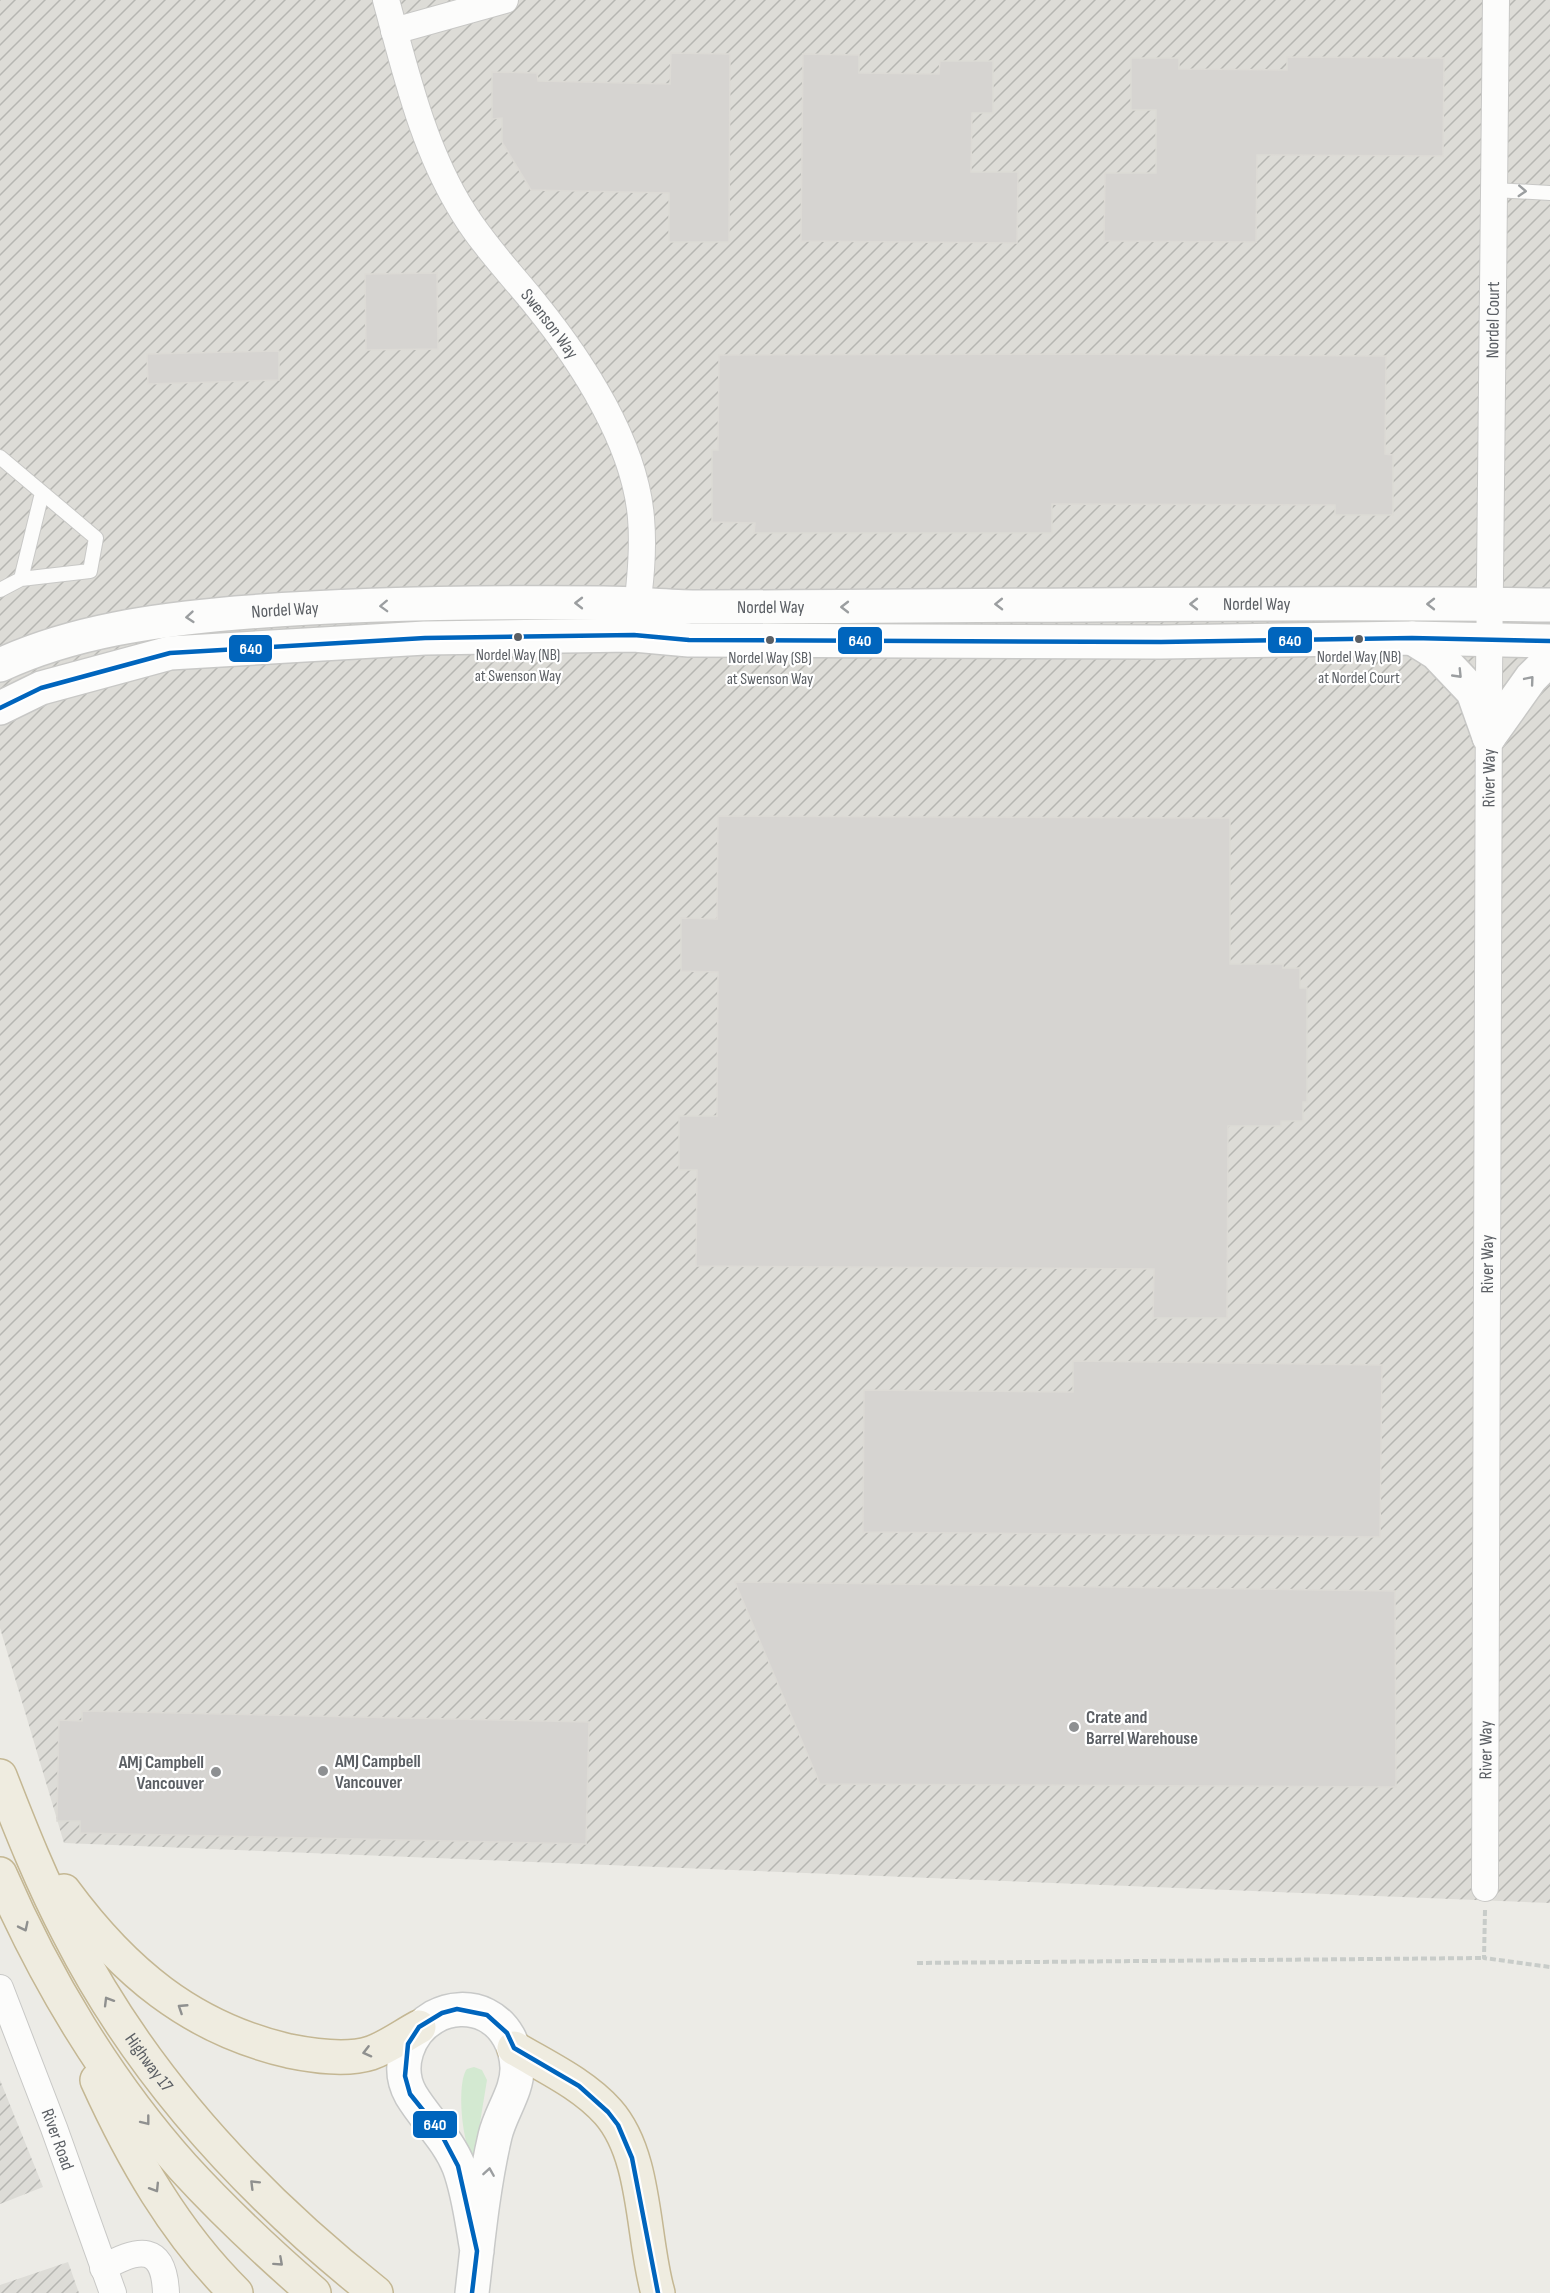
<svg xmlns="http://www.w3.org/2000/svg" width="1550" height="2293" viewBox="0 0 1550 2293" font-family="'Sofia Sans Condensed',sans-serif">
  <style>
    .industrial { fill: url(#industrial-furrows) }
    .green { fill: #d3e9d1 }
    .building { fill: #d6d4d1; stroke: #dcdad5; stroke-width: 1.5 }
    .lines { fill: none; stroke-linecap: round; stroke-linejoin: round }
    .service-casing { stroke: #c8c8c6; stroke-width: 16 }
    .minor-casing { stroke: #c8c8c6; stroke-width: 28 }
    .tertiary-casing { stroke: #c8c8c6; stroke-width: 36 }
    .secondary-casing { stroke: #c8c9c8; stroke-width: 36 }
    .motorway-casing { stroke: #c4b793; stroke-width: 36 }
    .path { stroke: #c8ccc9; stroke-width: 4; stroke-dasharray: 6 3; stroke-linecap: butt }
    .service { stroke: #fcfcfb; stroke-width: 14 }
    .minor { stroke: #fcfcfb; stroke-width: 26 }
    .tertiary { stroke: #fcfcfb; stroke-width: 33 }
    .secondary { stroke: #fcfcfb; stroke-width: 33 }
    .motorway { stroke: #efece0; stroke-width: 33 }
    .bus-1-casing { stroke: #fff; stroke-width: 9 }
    .bus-1 { stroke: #0065bd; stroke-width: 4.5 }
    .oneway { stroke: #9b9ea0 }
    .oneway2 { stroke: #8f908f }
    .bus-dot { fill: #5b5f64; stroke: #fff; stroke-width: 2 }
    .poi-dot { fill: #8e9092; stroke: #fff; stroke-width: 2 }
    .labels { text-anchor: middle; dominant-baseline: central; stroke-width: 4.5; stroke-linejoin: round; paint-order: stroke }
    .bus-label { font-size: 16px; fill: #5b5f64; stroke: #fff }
    .street-label { font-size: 18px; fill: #5b5f64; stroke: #fff }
    .poi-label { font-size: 18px; font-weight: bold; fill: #5b5f64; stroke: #fff; text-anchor: start }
    .line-badge { stroke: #fff; stroke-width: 2 }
    .badge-label { font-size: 16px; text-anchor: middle; font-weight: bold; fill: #fff }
  </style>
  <defs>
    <pattern id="industrial-furrows" width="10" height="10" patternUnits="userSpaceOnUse" patternTransform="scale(1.5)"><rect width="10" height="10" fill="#dddcd7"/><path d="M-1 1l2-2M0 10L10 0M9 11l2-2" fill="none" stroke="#b6b6b2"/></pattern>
  </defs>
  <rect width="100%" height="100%" fill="#ecebe6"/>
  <path class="industrial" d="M0,0H1550V1903L64,1843L0,1628Z
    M0,2080L43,2187L0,2204Z
    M68,2262L79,2293H0V2285Z"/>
  <path class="green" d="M474,2067L482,2070L487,2080L474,2159C462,2148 456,2082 467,2069Z"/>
  <path class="building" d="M671,53L730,54L729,242H669V193L531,190L502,142V118L492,119V72L537,73L538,81L670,84Z
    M803,54L859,55V73L939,74L940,61H993V113H972L971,172H1018L1017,243L801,241Z
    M1287,57L1444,58L1443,156L1257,155L1256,242L1104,241L1105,173H1156V110H1131V58H1179V69L1287,70Z
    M437,273L438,349L366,350L365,274Z
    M279,351V380L148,384L147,354Z
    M1061,354L1386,356L1385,454L1393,455V515H1335V505L1052,504V533H754L755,523L712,522V450H718L719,355Z
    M718,816L1230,818V964H1283V968H1300V988H1307V1102H1303V1121H1281V1126H1228L1227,1318H1153L1154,1269L696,1266L697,1170H679V1116H717L718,972L681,971V918L717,919Z
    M1073,1361L1382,1365L1380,1537L863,1532L864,1390L1073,1392Z
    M735,1582L1395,1591L1396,1787L820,1784Z
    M82,1711L589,1722L586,1844L80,1833V1821H57L59,1720L82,1721Z"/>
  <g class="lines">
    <g class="service-casing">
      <path id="service" d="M1494,190L1550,193
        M0,457L96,538L90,571L21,579L0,590
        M21,579L42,493"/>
    </g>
    <g class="minor-casing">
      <g id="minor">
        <path id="s1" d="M386,0C406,73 423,148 463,212C483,245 512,275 536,305C582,362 635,443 641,518C644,552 640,587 635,622"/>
        <path d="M394,31L505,0"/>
        <path id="s2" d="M1485,1888L1489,676L1496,0"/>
        <path id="s3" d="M0,1988L54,2128L113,2293"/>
        <path d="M103,2268C139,2247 164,2244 166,2293"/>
      </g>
    </g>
    <g class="tertiary-casing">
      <g id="tertiary">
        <path d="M1412,638L1436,653L1473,692L1489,737"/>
        <path id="s4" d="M0,665C74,631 156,620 236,613C358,603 481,602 603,603C635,603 666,607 697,607C981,607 1266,601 1550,605"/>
        <path d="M0,708L41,688L170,653L425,638L634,635L689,640L1161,642L1412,638L1550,641"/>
        <path d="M1489,737L1531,678L1550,659"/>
      </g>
    </g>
    <g class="secondary-casing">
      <path id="secondary" d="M472,2293C478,2241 483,2187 495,2136C500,2113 518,2091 517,2067C516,2046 506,2025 486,2015C470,2007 450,2008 434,2017C408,2032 395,2067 411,2095C426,2120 448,2139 459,2167C469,2194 472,2223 477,2251"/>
    </g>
    <g class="motorway-casing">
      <g id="motorway">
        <path id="s5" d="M0,1776C21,1830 42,1883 69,1934C141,2075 252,2195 376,2293"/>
        <path d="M0,1874C45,1978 107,2082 183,2167C224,2212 268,2253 314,2293"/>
        <path d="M64,1891C123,1971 190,2028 289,2051C314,2056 346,2061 371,2053C388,2047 404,2035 419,2027"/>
        <path d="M514,2048C546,2067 583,2084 608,2112C647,2156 642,2238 658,2293"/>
        <path d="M97,2080C132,2157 175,2233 236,2293"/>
      </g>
    </g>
    <path class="path" d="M1485,1910L1484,1958L1550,1967
      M917,1963L1484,1958"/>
    <use href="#service" class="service"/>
    <use href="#minor" class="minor"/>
    <use href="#tertiary" class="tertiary"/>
    <use href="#secondary" class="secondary"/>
    <use href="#motorway" class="motorway"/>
    <g class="bus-1-casing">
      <path id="bus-1" d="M0,708L41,688L170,653L425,638L634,635L689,640L1161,642L1412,638L1550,641
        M472,2293L477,2251L458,2166L439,2130L410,2094L405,2076L408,2044L419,2027L442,2013L457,2009L487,2015L507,2033L514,2048L579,2086L608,2112L618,2125L632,2158L658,2293"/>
    </g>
    <use href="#bus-1" class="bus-1"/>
  </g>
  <defs><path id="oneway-chevron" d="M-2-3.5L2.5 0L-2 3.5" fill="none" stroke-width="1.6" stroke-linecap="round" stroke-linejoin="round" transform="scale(1.5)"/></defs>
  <g class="oneway">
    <use href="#oneway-chevron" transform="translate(1522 191) rotate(3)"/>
    <use href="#oneway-chevron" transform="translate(579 603) rotate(180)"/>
    <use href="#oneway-chevron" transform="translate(999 604) rotate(179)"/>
    <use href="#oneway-chevron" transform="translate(1194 604) rotate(180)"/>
    <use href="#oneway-chevron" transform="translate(1431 604) rotate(-180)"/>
    <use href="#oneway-chevron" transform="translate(384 606) rotate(178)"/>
    <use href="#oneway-chevron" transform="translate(845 607) rotate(180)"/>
    <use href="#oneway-chevron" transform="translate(190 617) rotate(175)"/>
    <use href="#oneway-chevron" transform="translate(1458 674) rotate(46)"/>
    <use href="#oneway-chevron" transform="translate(1530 680) rotate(-50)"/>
    <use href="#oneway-chevron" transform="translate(489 2172) rotate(-81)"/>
  </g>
  <g class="oneway2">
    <use href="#oneway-chevron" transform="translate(24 1927) rotate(64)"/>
    <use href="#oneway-chevron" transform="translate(108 2001) rotate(-121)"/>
    <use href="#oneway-chevron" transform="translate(182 2008) rotate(-147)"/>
    <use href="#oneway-chevron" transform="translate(367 2052) rotate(166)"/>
    <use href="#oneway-chevron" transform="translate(146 2121) rotate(52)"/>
    <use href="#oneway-chevron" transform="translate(254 2184) rotate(-135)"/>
    <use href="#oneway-chevron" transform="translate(155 2188) rotate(58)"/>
    <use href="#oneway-chevron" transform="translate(279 2262) rotate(42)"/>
  </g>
  <g class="bus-dot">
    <circle cx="518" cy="637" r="5"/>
    <circle cx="1359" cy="639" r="5"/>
    <circle cx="770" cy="640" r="5"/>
  </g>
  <g class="poi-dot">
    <circle cx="1074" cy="1727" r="6"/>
    <circle cx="323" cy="1771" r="6"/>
    <circle cx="216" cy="1772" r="6"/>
  </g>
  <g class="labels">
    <g class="bus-label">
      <text x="518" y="655">Nordel Way (NB)<tspan x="518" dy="21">at Swenson Way</tspan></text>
      <text x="1359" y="657">Nordel Way (NB)<tspan x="1359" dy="21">at Nordel Court</tspan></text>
      <text x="770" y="658">Nordel Way (SB)<tspan x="770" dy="21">at Swenson Way</tspan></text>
    </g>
    <g class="street-label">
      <text stroke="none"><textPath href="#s2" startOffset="1568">Nordel Court</textPath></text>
      <text stroke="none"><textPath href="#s1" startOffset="368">Swenson Way</textPath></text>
      <text stroke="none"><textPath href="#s4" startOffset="1264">Nordel Way</textPath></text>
      <text stroke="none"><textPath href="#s4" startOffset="778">Nordel Way</textPath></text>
      <text stroke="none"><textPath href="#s4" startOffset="292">Nordel Way</textPath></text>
      <text stroke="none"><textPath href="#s2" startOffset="1110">River Way</textPath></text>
      <text stroke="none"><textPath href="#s2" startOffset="624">River Way</textPath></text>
      <text stroke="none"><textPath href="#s2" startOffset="138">River Way</textPath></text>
      <text stroke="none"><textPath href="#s5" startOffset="324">Highway 17</textPath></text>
      <text stroke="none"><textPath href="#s3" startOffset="162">River Road</textPath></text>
    </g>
    <g class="poi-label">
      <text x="1086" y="1717">Crate and<tspan x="1086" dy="21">Barrel Warehouse</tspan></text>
      <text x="335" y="1761">AMJ Campbell<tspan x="335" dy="21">Vancouver</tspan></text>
      <text x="204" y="1762" text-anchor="end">AMj Campbell<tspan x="204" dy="21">Vancouver</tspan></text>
    </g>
  </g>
  <g class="line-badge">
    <rect x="1267" y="626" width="46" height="28" rx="6" fill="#0065bd"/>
    <rect x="837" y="626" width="46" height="29" rx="6" fill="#0065bd"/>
    <rect x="228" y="634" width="45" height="29" rx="6" fill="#0065bd"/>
    <rect x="412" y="2110" width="46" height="29" rx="6" fill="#0065bd"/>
  </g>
  <g class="badge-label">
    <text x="1290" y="646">640</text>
    <text x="860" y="646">640</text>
    <text x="251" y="654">640</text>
    <text x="435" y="2130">640</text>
  </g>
</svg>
